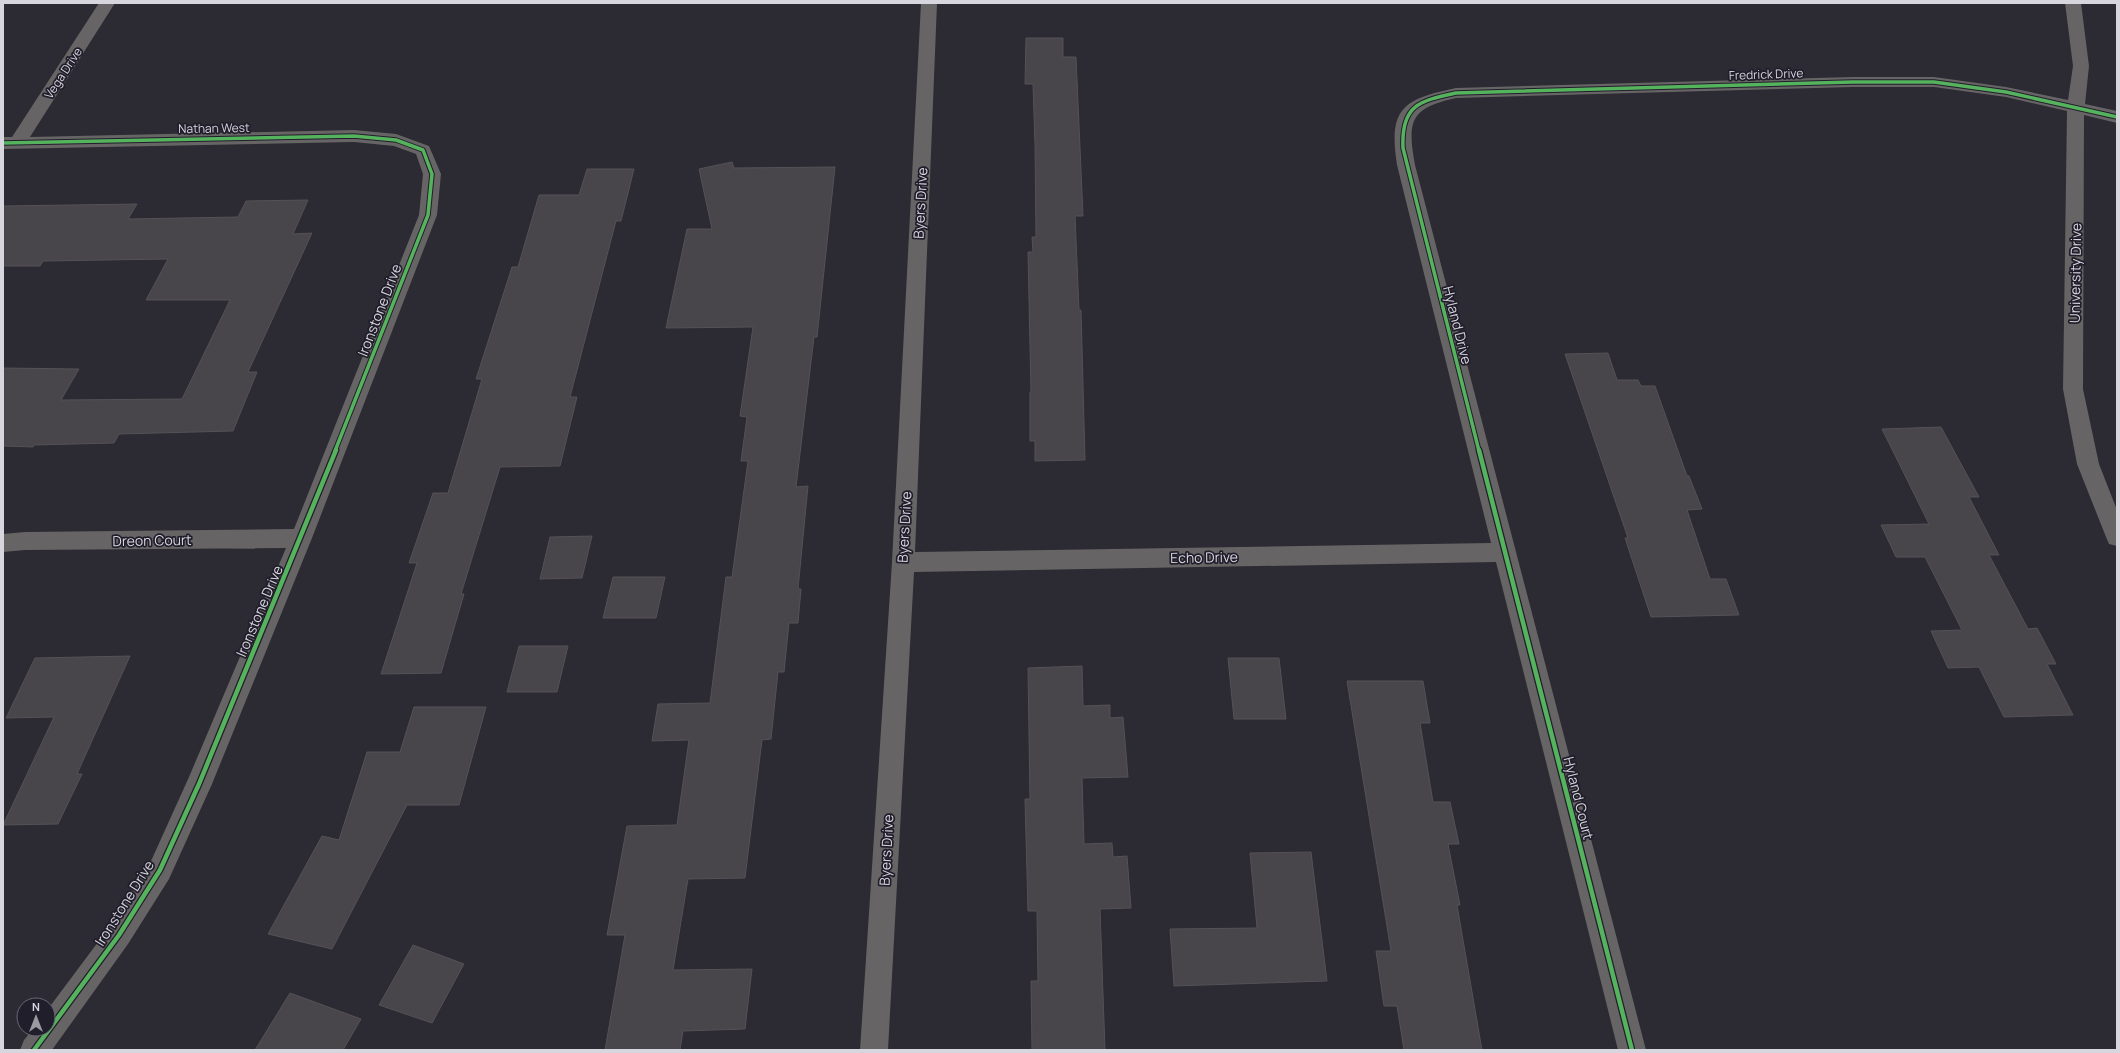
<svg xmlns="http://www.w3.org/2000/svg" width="2120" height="1053" viewBox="0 0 2120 1053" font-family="Manrope,sans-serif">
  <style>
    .building { fill: #49464b; stroke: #545257 }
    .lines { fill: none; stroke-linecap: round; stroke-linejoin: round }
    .street { fill: #666464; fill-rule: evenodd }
    .cycleway-far1-casing { stroke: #211e2b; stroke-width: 5.5 }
    .cycleway-casing { stroke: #211e2b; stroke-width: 7 }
    .cycleway-far1 { stroke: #56b35d; stroke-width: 3.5 }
    .cycleway { stroke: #56b35d; stroke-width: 4.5 }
    .labels { text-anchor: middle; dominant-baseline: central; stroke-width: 3.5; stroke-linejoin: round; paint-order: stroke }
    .far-street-label { font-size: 12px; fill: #d7d5de; stroke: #211e2b }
    .street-label { font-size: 14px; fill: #d7d5de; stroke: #211e2b }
  </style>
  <rect width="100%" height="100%" fill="#2c2a32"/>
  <path class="building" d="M1026,38H1063V57H1076L1083,216H1075L1079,310H1081L1085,460L1035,461V441H1030V392H1031L1028,252H1033L1032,237H1036L1035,145L1033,84H1025Z
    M732,162L734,168L835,167L817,337H814L796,487L808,486L798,589H801L798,623H789L784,672H778L771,739L762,740L745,878L688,879L673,970L752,969L745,1029L683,1031L680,1050H605L625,935H607L627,826L677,825L689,740L652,741L658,704L710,703L726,577H732L748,461H741L747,417L740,416L753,327L666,328L687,229H712L699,169Z
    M587,169H634L621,221H616L570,397H577L560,466L500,467L461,594H464L441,673L381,674L417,563H409L433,493H448L482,379H476L512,267H518L539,195H579Z
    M308,200L293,234L312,233L248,372H257L233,431L119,434L114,443L34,445L33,447L3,446V368L79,369L61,400L182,399L230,300H146L168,259L43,261L40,266H3V206L137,204L128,219L238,217L246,201Z
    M1608,353L1617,380H1638L1641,386H1655L1687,476H1689L1702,509L1687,510L1710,579H1726L1739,615L1651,617L1625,538H1628L1565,354Z
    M1941,427L1979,497H1969L1999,555H1989L2028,629L2037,628L2056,664H2047L2073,715L2004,717L1979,667L1948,668L1931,631L1962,630L1925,557H1896L1881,525L1929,524L1882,429Z
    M592,536L582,578L540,579L550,537Z
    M613,577H665L656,618H603Z
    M519,646H568L557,692H507Z
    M130,656L77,774H82L58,824L3,825L54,717L6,718L35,658Z
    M1228,658H1279L1286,719H1234Z
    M1082,666L1083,706L1110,705V718L1123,717L1128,777L1082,778L1084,844L1112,843L1113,857L1127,856L1131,908L1100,909L1105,1050H1032L1031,981H1038L1037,911H1028L1025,799H1030L1028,668Z
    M1347,681H1423L1430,723H1420L1433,802H1450L1459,844H1448L1460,905H1457L1482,1050H1404L1397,1006H1384L1376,951H1391Z
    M414,707H486L459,805H407L332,949L268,934L322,836L339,840L367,752H400Z
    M1311,852L1327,981L1174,986L1170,929L1257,928L1250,853Z
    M413,945L464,964L432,1023L379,1005Z
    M290,993L361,1019L343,1050H255Z"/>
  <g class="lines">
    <path class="street" d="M99,3H115L30,137L354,130L396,134L429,146L441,174L437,215L312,538L212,784L169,879L128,944L52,1050H20L24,1040L33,1029H48V1009L110,926L151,861L189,777L286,548L25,550L3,552V534L25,532L294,529L419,215L423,174L416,154L394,146L354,142L3,149V137H12Z
      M921,3H937L915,552L1491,543L1397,165C1388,108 1403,99 1456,88L1853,77H1934L2006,87L2068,100L2073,66L2065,3H2081L2089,66L2085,104L2117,111V123L2084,115L2083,389L2099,464L2117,510V546L2109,544L2106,537L2077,464L2063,389L2067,111L2006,97L1934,87H1853L1456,98C1410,108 1407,121 1415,165L1646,1050H1618L1496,562L914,572L888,1050H860L892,562Z"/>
    <g class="cycleway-far1-casing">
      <path id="cycleway-far1" d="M3,143L354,136L396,140L423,150L432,174L428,215L335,451
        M1479,451L1403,148C1401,105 1419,101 1456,93L1853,82H1934L2006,92L2117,117"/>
    </g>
    <g class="cycleway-casing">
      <path id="cycleway" d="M1479,450L1632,1050
        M34,1050L119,935L160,870L199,784L336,450"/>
    </g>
    <use href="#cycleway-far1" class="cycleway-far1"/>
    <use href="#cycleway" class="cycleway"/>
  </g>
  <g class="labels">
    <g class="far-street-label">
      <text transform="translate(63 73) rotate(-57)">Vega Drive</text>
      <text transform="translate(1766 74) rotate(-2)">Fredrick Drive</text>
      <text transform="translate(214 128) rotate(-1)">Nathan West</text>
    </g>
    <g class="street-label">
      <text transform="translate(920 203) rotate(-87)">Byers Drive</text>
      <text transform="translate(2075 273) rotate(-89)">University Drive</text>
      <text transform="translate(379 310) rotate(-69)">Ironstone Drive</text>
      <text transform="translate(1458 325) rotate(76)">Hyland Drive</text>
      <text transform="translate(904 527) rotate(-87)">Byers Drive</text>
      <text transform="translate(152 540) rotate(-1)">Dreon Court</text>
      <text transform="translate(1204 557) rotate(-1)">Echo Drive</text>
      <text transform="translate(259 611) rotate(-67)">Ironstone Drive</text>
      <text transform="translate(1579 798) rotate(76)">Hyland Court</text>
      <text transform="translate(886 850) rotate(-87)">Byers Drive</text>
      <text transform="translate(124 903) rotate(-58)">Ironstone Drive</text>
    </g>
  </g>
  <rect width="2120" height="1053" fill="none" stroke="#d7d5de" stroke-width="8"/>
  <g transform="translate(36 1017)"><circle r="19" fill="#211e2b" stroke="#6a6773"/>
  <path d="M0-3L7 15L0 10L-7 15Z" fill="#9b99a2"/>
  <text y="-6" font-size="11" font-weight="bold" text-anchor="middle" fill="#d7d5de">N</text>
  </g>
</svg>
